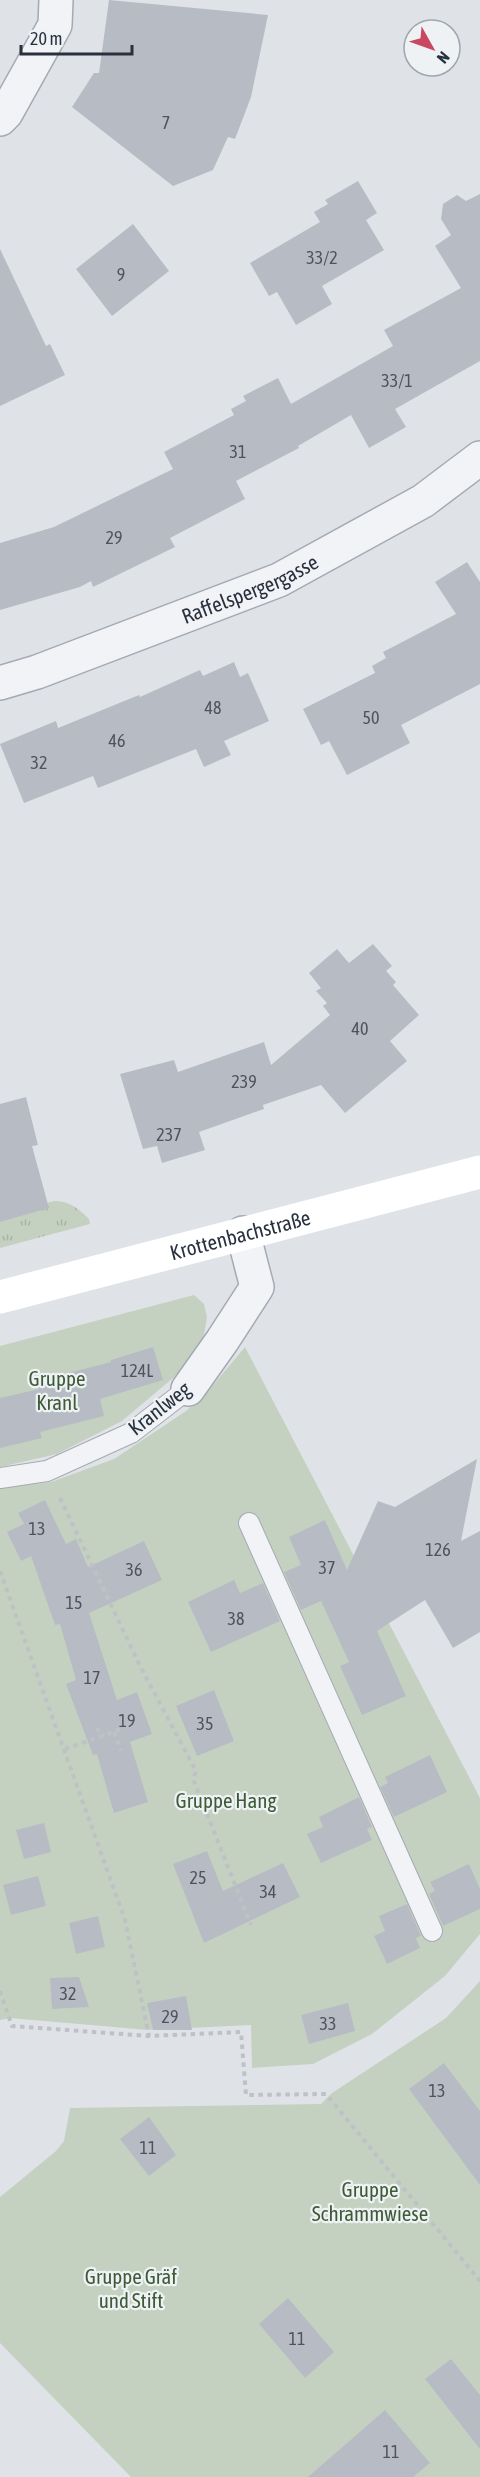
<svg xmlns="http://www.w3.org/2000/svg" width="480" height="2477" viewBox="0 0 480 2477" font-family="'Asap Condensed',sans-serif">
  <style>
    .grass { fill: url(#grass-tufts) }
    .green { fill: #c5d1c0 }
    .building { fill: #b7bcc4 }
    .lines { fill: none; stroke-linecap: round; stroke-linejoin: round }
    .lane-casing { stroke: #a5aab2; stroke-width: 22 }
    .street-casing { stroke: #a5aab2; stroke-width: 36 }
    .path { stroke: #bec1c6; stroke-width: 4; stroke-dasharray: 4.5 4.5; stroke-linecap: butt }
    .lane { stroke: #f2f3f6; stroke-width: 20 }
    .street { stroke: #f2f3f6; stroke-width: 33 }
    .secondary { stroke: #fff; stroke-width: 33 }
    .labels { text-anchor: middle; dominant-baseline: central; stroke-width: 4.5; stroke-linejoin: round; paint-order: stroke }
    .number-label { font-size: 18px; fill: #4c5460 }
    .street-label { font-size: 21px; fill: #29313e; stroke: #eef2f5 }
    .park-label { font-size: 21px; fill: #3e5a36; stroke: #eef2f5 }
  </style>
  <defs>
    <pattern id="grass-tufts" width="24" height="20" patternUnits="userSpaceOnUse" patternTransform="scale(1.5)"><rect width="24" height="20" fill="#c5d1c0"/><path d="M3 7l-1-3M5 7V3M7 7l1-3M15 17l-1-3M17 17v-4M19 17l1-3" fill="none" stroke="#a9b4a6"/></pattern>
  </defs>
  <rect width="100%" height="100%" fill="#dfe3e8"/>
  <path class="grass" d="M54,1201C68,1200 79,1209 89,1219L90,1224L0,1248V1215Z"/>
  <path class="green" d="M194,1295L204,1304L207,1317L204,1335L195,1355L173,1378L122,1421L57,1454L0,1467V1346Z
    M245,1347L480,1798V1934L445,1976L372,2034L313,2064L252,2068L251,2025L148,2030L10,2018L0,2020V1488L51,1482L114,1459L186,1411L208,1391Z
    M480,1981V2477H131L0,2343V2197L56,2151L64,2141L70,2108L321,2104L332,2093L446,2018Z"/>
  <path class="building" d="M109,0L268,15L251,97L235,139L228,137L213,170L173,186L72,107L94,73H99Z
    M358,181L377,213L366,220L384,250L322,286L332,304L296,325L277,292L269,296L250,263L320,222L314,212L328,204L325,200Z
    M480,194V361L395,409L406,427L369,448L351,415L298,446L299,448L236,481L245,499L170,538L175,547L93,587L91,581L80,587L0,610V543L54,527L173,469L164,452L234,415L231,409L246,401L243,396L278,378L291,404L393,346L384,330L461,288L435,246L451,235L441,219L443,204L457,195L466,201Z
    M133,224L169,271L112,316L76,269Z
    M0,249L46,346L50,344L65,375L0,406Z
    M467,562L480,582V684L401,725L410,743L347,775L329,741L321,745L303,709L375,673L372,666L386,658L383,652L456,614L435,582Z
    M234,662L240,677L248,673L269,721L224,741L231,755L204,767L196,749L98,788L93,776L24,803L0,744L56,721L58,728L139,695L140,697L200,670L203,676Z
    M373,944L392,966L386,971L396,982L393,985L419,1015L390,1041L407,1061L345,1113L321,1085L263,1105L264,1109L199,1132L205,1150L162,1163L157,1146L143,1149L120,1074L174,1060L178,1072L264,1042L271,1065L330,1015L323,1006L327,1003L316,991L321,988L309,973L337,949L349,963Z
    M26,1097L38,1145L32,1146L49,1208L0,1222V1104Z
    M153,1347L163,1380L100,1399L104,1416L40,1432L42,1438L0,1448V1398L39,1389L37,1381L111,1362V1360Z
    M477,1459L461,1541L480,1531V1632L453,1648L425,1600L377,1631L406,1696L362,1715L340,1666L349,1662L321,1601L301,1610L284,1572L301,1565L289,1537L325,1520L347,1570L378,1501L395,1507Z
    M45,1500L66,1544L76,1539L88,1567L144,1541L162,1580L89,1613L117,1700L137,1692L152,1734L130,1742L148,1802L114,1813L97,1754L93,1755L66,1684L76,1680L60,1624L55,1625L31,1556L21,1561L7,1532L24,1524L18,1513Z
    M234,1580L240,1593L263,1583L280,1621L211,1652L188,1602Z
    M214,1690L234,1741L197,1756L176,1706Z
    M430,1755L447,1792L394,1817L380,1787L388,1783L385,1777Z
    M359,1797L372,1827L367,1829L372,1840L321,1863L307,1834L323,1827L319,1817Z
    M44,1823L51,1852L24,1859L16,1830Z
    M207,1851L223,1891L283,1863L300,1897L204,1943L173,1864Z
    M469,1864L480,1889V1909L443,1926L429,1894L435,1891L430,1882Z
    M38,1876L46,1906L11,1915L3,1885Z
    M407,1904L421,1936L416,1938L420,1948L387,1964L374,1936L385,1931L379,1916Z
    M98,1916L105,1947L76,1954L69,1923Z
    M79,1977L89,2007L52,2009L50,1978Z
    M186,1996L192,2030H153L147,2003Z
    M348,2003L355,2031L309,2044L301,2015Z
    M444,2063L480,2111V2185L409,2089Z
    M149,2117L176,2155L149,2176L120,2139Z
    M288,2298L334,2352L305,2378L259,2324Z
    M451,2359L480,2395V2449L425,2379Z
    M385,2410L430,2463L413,2477H308Z"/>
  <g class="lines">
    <g class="lane-casing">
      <path id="lane" d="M0,1478L47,1471L131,1433L188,1389
        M249,1523L432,1931"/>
    </g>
    <g class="street-casing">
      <g id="street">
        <path d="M0,119L6,113L55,25L56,0"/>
        <path id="s1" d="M0,683L37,672L279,580L423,501L480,458"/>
        <path d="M188,1389L222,1341L257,1287L243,1233"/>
      </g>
    </g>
    <path class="path" d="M60,1498L140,1666L196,1771L193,1779L251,1925
      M0,1571L125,1920L149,2036
      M96,1728L104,1735
      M114,1732L121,1751
      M65,1749L122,1729
      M0,1991L12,2026L149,2036L241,2032L246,2095L326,2094L480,2281"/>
    <use href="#lane" class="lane"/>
    <use href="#street" class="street"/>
    <path class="secondary" id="s2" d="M0,1297L480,1172"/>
  </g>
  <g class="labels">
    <g class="number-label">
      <text x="166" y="122">7</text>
      <text x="322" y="257">33/2</text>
      <text x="121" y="274">9</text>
      <text x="397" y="380">33/1</text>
      <text x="238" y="451">31</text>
      <text x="114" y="537">29</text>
      <text x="213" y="707">48</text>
      <text x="371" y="717">50</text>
      <text x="117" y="740">46</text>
      <text x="39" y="762">32</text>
      <text x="360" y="1028">40</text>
      <text x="244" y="1081">239</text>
      <text x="169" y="1134">237</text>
      <text x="137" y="1370">124L</text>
      <text x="37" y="1528">13</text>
      <text x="438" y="1549">126</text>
      <text x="327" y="1567">37</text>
      <text x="134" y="1569">36</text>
      <text x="74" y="1602">15</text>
      <text x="236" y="1618">38</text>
      <text x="92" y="1677">17</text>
      <text x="127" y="1720">19</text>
      <text x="205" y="1723">35</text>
      <text x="198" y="1877">25</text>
      <text x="268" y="1891">34</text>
      <text x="68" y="1993">32</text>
      <text x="170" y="2016">29</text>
      <text x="328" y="2023">33</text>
      <text x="437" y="2090">13</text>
      <text x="148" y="2147">11</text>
      <text x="297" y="2338">11</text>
      <text x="391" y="2451">11</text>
    </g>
    <g class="street-label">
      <text stroke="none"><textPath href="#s1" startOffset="267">Raffelspergergasse</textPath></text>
      <text stroke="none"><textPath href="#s2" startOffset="248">Krottenbachstraße</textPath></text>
      <text transform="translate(159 1408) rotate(-38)">Kranlweg</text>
    </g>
    <g class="park-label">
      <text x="57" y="1378">Gruppe<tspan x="57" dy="24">Kranl</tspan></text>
      <text x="226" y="1800">Gruppe Hang</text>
      <text x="370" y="2189">Gruppe<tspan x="370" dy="24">Schrammwiese</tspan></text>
      <text x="131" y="2276">Gruppe Gräf<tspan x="131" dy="24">und Stift</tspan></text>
    </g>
  </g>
  <g transform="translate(432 48) rotate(130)"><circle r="28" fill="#eef2f5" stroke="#9fa5ac" stroke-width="1.5"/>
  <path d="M0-4.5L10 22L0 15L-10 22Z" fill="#c9485f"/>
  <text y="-9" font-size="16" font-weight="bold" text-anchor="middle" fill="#29313e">N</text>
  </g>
  <path d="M21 45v9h111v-9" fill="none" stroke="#29313e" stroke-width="3"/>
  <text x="30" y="45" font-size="18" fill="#29313e" stroke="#eef2f5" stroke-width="4.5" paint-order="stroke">20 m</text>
</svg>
